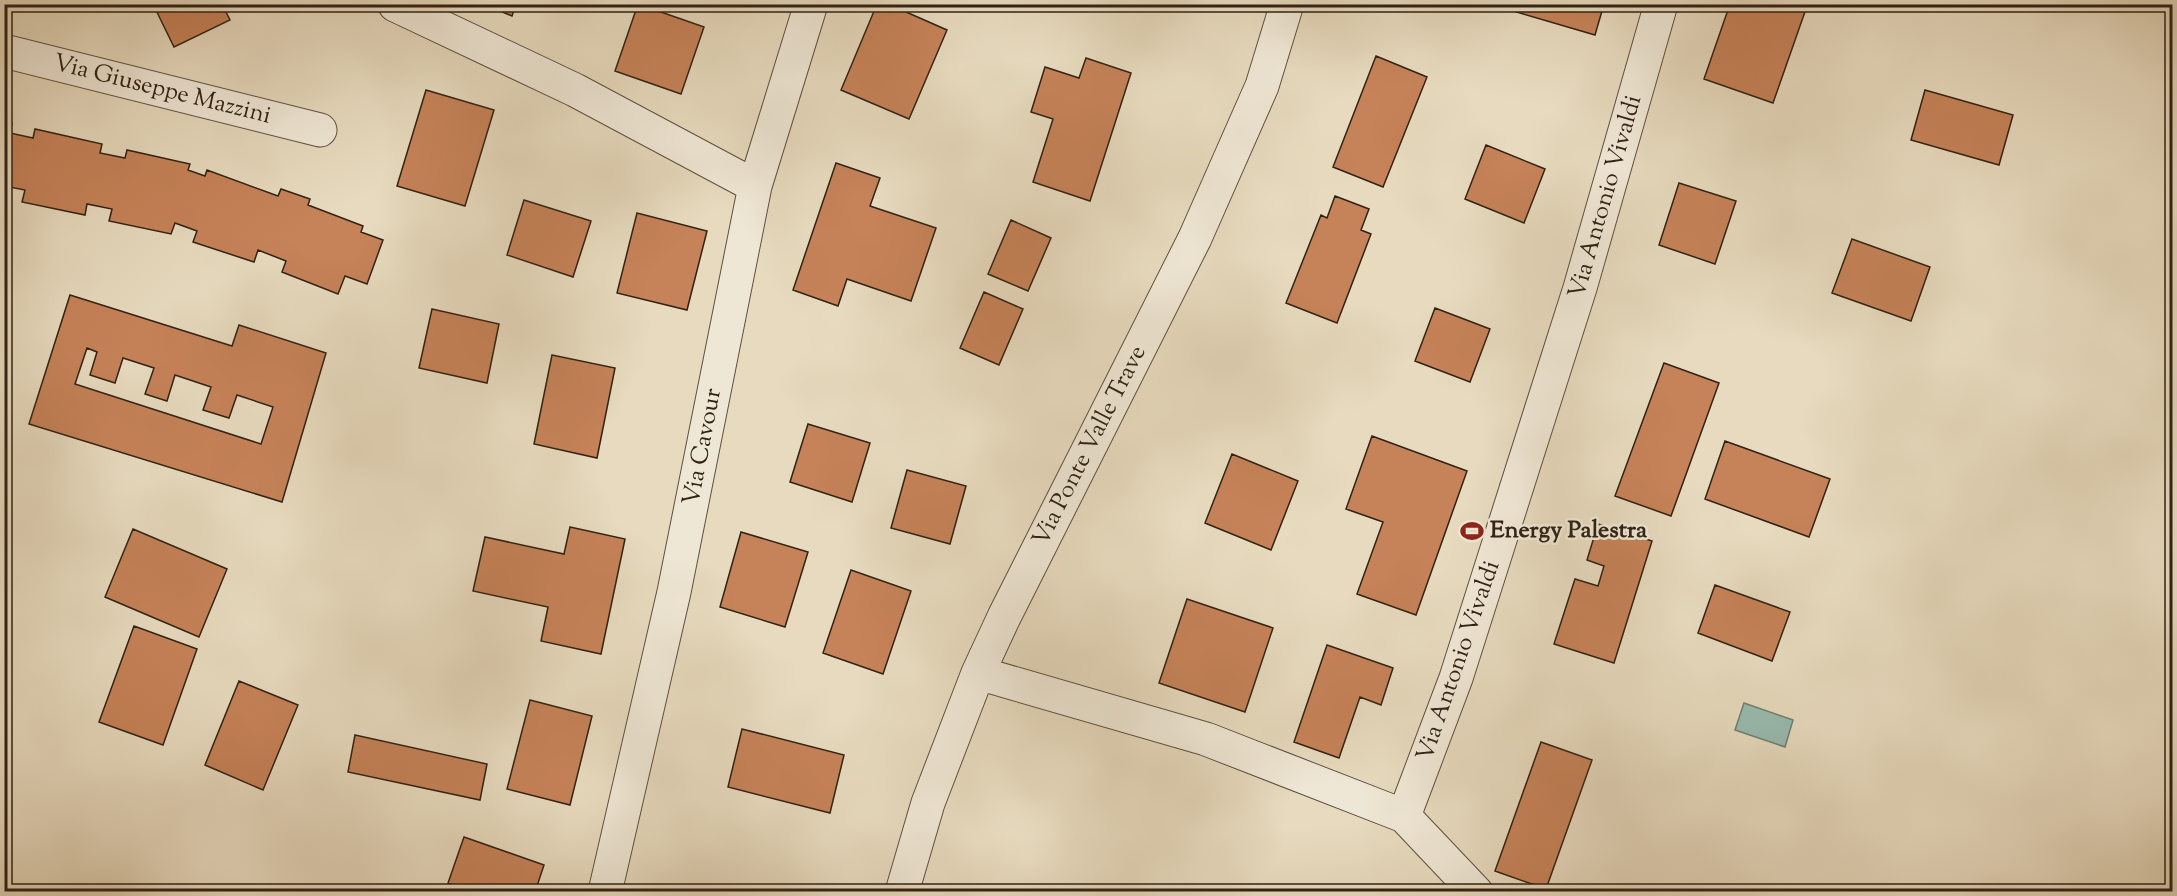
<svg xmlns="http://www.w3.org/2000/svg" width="2177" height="896" viewBox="0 0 2177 896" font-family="'Sorts Mill Goudy',serif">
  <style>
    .water { fill: #97bbaf; stroke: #6e7e71; stroke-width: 1.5 }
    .building { fill: #c68258; stroke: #302215; stroke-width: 1.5; fill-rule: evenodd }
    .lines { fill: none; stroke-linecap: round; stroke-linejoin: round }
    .minor-casing { stroke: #5e503f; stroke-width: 35 }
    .minor { stroke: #efe7d5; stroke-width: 33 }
    .labels { text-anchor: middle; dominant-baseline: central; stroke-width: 5; stroke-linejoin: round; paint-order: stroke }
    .street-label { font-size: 24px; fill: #302215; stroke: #efe7d5 }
    .poi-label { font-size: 24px; font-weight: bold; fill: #302215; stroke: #efe7d5; text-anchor: start }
  </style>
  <rect width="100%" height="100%" fill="#e7dabe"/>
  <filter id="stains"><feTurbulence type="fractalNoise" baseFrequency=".00333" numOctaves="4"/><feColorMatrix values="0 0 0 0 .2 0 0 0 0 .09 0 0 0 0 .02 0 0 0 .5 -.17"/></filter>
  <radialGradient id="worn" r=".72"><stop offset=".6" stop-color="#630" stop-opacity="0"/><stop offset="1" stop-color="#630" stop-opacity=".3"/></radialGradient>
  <path class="water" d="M1744,703L1793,720L1785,747L1735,730Z"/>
  <path class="building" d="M153,4H222L230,20L174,47Z
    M483,4H516L512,16Z
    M638,4L704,27L681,94L615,71Z
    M877,4H888L947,30L909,119L841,90Z
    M1515,4H1604L1595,35L1513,11Z
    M1730,4L1807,6L1773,103L1704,79Z
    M1376,56L1427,77L1383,187L1333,167Z
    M1086,58L1131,73L1090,201L1033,182L1053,119L1031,112L1045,67L1079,78Z
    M426,90L494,110L465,206L397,186Z
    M1925,90L2013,115L1999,165L1911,140Z
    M4,121L12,123L10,133L33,138L35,129L102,144L100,153L125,158L127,150L190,164L188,170L205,176L207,170L278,196L281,189L310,199L308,205L363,226L361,232L383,240L367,284L345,276L338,294L282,272L286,261L258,250L254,262L193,242L197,231L175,223L171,234L109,221L112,209L87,204L85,215L22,202L25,190L4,186Z
    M1486,145L1545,169L1524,223L1465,199Z
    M836,163L880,178L870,206L936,228L911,301L847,279L838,306L793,290Z
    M1679,183L1736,201L1715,264L1659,245Z
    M1335,196L1369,209L1361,230L1371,234L1337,323L1286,303L1321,215L1327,218Z
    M524,200L591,221L573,277L507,255Z
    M637,213L707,231L687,310L617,293Z
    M1011,220L1051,238L1028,291L988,274Z
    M1852,239L1930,267L1911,321L1832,293Z
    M984,292L1023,309L999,365L960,348Z
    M70,295L232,346L239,325L326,353L282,502L29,424ZM87,348L97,352L90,375L115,383L123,358L154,368L145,394L167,401L175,375L211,387L203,410L229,418L237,395L273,407L261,444L75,384Z
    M1435,308L1490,329L1470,382L1415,361Z
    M432,309L499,324L487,383L419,368Z
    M552,355L615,368L597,458L534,444Z
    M1664,363L1719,383L1671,516L1615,496Z
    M808,424L870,443L852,502L790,482Z
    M1372,436L1467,471L1416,615L1357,594L1383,522L1346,509Z
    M1725,441L1830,479L1809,537L1705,499Z
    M1232,454L1298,481L1271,550L1205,523Z
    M907,470L966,486L950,544L891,528Z
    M1598,524L1652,541L1614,663L1554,644L1575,579L1598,586L1604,566L1587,560Z
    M570,527L625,539L601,654L541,641L548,607L473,591L485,537L564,554Z
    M133,529L227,569L199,637L105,597Z
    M741,532L808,552L785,627L720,607Z
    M851,570L911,591L883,674L823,653Z
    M1715,585L1790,612L1772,661L1698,633Z
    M1187,599L1273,628L1245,712L1159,683Z
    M134,626L197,649L163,745L99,722Z
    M1327,645L1393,668L1381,705L1360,697L1339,758L1294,742Z
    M239,681L298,705L263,790L205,765Z
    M530,700L592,716L570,805L507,789Z
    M742,729L844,755L830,813L728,787Z
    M355,735L487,764L480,800L348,772Z
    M1541,742L1592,760L1546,889L1495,871Z
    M464,837L544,865L535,892H471L448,883Z"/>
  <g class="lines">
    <g class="minor-casing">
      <path id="minor" d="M395,5L575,90L755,186
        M4,51L320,130
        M978,673L1206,739L1404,816L1456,678L1580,288L1661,4
        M1404,816L1476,892
        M605,892L674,592L755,186L811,4
        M902,892L928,803L978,673L1004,617L1195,238L1262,86L1287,4"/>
    </g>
    <use href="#minor" class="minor"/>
  </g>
  <defs>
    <g id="stadium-bare" transform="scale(1.8)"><path d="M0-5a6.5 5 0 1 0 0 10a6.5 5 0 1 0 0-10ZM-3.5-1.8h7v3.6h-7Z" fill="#8f2418" stroke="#efe7d5" stroke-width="2.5" paint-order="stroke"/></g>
  </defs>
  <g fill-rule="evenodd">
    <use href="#stadium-bare" x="1472" y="531"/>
  </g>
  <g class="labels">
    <g class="street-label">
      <text transform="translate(162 90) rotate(14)">Via Giuseppe Mazzini</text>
      <text transform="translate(1606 197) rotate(-74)">Via Antonio Vivaldi</text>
      <text transform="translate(1090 446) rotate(-63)">Via Ponte Valle Trave</text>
      <text transform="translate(703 447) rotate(-79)">Via Cavour</text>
      <text transform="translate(1459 661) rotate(-71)">Via Antonio Vivaldi</text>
    </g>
    <g class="poi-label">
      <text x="1490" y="531">Energy Palestra</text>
    </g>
  </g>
  <rect width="2177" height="896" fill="none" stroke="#e7dabe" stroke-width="24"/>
  <rect x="6" y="6" width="2165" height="884" fill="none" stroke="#302215" stroke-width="3"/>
  <rect x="12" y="12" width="2153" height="872" fill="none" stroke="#302215" stroke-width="1.5"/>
  <rect width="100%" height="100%" filter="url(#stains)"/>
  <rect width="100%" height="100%" fill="url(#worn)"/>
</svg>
